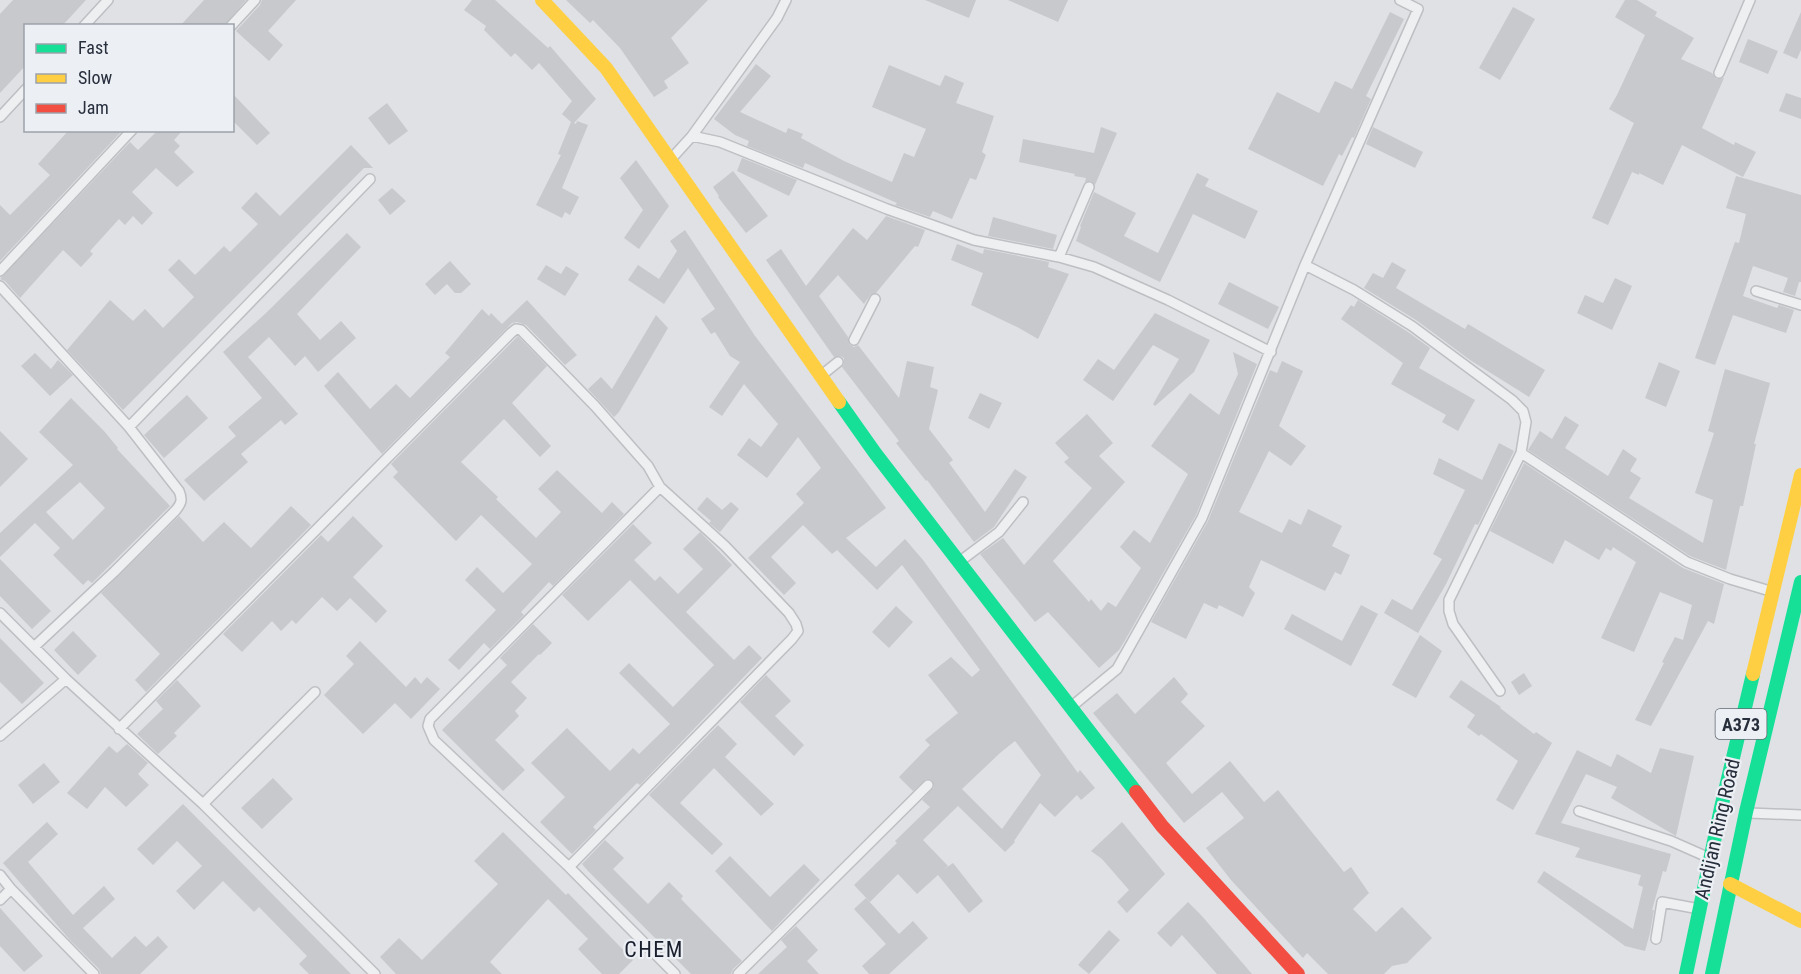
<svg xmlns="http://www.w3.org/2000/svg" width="1801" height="974" viewBox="0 0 1801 974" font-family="'Roboto Condensed',sans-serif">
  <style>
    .building { fill: #c7c9cc; fill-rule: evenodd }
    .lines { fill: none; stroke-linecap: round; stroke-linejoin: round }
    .lane-casing { stroke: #bdbfc2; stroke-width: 12 }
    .lane { stroke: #eeeff1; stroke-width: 9 }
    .fast { stroke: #16e098; stroke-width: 14 }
    .slow { stroke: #ffcf43; stroke-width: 14 }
    .jam { stroke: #f24e42; stroke-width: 14 }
    .labels { text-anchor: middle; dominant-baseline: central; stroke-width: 4.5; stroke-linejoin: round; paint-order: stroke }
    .shield { fill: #eceff4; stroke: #626873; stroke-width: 1.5 }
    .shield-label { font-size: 18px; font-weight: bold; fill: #272e3c }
    .street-label { font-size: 20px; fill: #272e3c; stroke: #eceff4 }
    .quarter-label { font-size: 22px; letter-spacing: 1.5px; fill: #191f2d; stroke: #eceff4 }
  </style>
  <rect width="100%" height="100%" fill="#dfe1e4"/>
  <path class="building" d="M13,0H86L62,26H26V65L0,93V14Z
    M204,0H246L224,26H180Z
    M262,0H296L268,31L283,45L269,61L236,31L260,5Z
    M472,0H495L548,48L550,46L596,99L574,123L576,124L577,121L588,125L562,188L579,197L570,215L565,212L562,218L536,205L561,155L558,154L571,122L562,114L572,101L539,63L532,70L515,53L511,57L484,30L486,26L464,10Z
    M566,0H708L671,38L689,63L664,81L668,88L654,97L620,48L593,20L590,23Z
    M925,0H976L969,18Z
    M1008,0H1068L1058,22Z
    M1625,0H1637L1657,12L1655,16L1694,38L1681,59L1712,73L1716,79L1724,78L1702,128L1734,145L1735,142L1756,152L1743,177L1682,145L1663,185L1639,173V175L1632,172L1608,225L1592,218L1634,123L1609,109L1617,95L1645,35L1615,17Z
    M1513,7L1535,19L1500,80L1479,68Z
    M1390,12L1404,19L1366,96L1371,99L1354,138L1352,137L1342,156L1339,154L1323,186L1248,149L1277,92L1319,113L1335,81L1352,89Z
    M1801,12V50L1797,59L1783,53Z
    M1748,39L1778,51L1768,74L1739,62Z
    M756,64L771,76L740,112L786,133L788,128L803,134L801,138L844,161L892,182L904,153L914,157L926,129L872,107L889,65L940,86L945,75L964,83L956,103L994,116L982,152L986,155L976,180L970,178L952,219L933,211L930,217L895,205L897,203L805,163L803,168L747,146L749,141L735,135L714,119Z
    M232,93L270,133L257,145L232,120Z
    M1786,93L1801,98V119L1779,111Z
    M387,103L408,131L389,145L368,118Z
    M1101,127L1117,133L1095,185L1091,181L1085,182L1086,178L1074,176L1075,174L1019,162L1023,139L1094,153Z
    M1373,127L1423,152L1415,168L1366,144Z
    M69,130H117L120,133L0,261V205L10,215L50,175L38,164Z
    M158,130H183L174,140L180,146L174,152L194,172L177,187L156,168L132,192L153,213L142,225L133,216L125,225L119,219L90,251L93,254L81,267L63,250L20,298L5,281L0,279L130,142L138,150Z
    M351,145L373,168H364L123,410L67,350L110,300L133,321L145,309L163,328L194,297L168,270L179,259L195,275L224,246L230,252L258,224L241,208L256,192L280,216Z
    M742,158L797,180L789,196L737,171Z
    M636,160L669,206L639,249L624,238L643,210L620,178Z
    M733,171L768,216L746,233L718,197L719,196L713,187Z
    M1197,173L1209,179L1205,186L1258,211L1245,239L1193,214L1160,282L1076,241L1081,227L1080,226L1094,192L1136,213L1124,236L1158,253Z
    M1736,176L1801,195V282H1799L1795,296L1783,292L1788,278L1753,266L1743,296L1777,308L1779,305L1794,310L1786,333L1733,315L1715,365L1695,358L1735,242L1739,243L1746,214L1726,208Z
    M392,188L406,201L390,215L378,200Z
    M886,216L925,230L918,247L915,246L876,293L871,294L864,304L838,275L819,296L848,337L849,344L854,347L858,345L899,398L907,361L934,367L930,387L938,390L929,429L953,460L949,463L985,512L1015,469L1027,477L994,527L974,542L927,480L926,481L896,443L899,441L842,367L844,364V358L840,356L834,357L766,260L781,249L806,286L853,228L867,240Z
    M993,217L1057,235L1053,249L988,236Z
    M685,230L755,336L886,508L846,538L876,567L905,539L923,560L1078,773L1080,770L1095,788L1081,800L1077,795L1055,817L1040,803L1014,841L1015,842L1005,852L958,806L923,840L948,866L943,870L953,863L983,901L969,913L938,875L917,894L898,874L870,902L854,885L897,843L895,841L930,807L922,800L934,787L932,780L926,779L913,791L899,777L930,745L925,740L958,713L928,675L951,657L972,677L980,670L902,565L877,590L837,550L832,554L803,525L771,557L796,583L784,595L748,558L804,503L796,494L821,468L798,437L767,478L737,455L749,438L761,447L778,424L744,384L722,416L709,407L740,362L730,356L715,332L711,334L701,319L715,309L688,268L664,304L628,280L638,265L659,279L677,251L670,241ZM1015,741L1041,775L1002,829L962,789L1000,753Z
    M347,233L361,247L297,314L320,340L341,321L356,338L318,372L305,356L295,366L269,337L248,357L298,414L285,425L281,420L241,454L248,462L204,501L184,480L236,436L228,427L262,398L223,352L266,313Z
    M957,244L983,254L984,249L1049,262L1048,267L1069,274L1038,339L1019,328L971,305L983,273L951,260Z
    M450,261L471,284L461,293H455L447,284L435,295L425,284Z
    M1392,262L1406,270L1396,288L1465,329L1468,324L1545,370L1529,397L1470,360L1416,320L1364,288L1373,273L1383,278Z
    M546,265L561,274L566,266L579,274L565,296L537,279Z
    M1615,278L1632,286L1612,330L1577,313L1585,295L1603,303Z
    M1229,282L1279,307L1268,329L1218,304Z
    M527,300L577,355L565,365L526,325L517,322L512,323L382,454L324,386L338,372L370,409L396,384L410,398L450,357L445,353L482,309L489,316L491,313L502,324Z
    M1358,300L1408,332L1430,348L1419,368L1475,400L1458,431L1442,422L1446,415L1391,384L1403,363L1341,319L1351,305L1354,307Z
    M1155,313L1210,340L1194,372L1155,406L1153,404L1179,359L1153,345L1113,401L1083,380L1098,359L1114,370Z
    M656,315L668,328L619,412L614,417L588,389L601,377L612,389Z
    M518,336L547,366L512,403L551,446L540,457L504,419L461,462L498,497L496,499L536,538L561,512L538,489L557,470L602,513L612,502L624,514L553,586L549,582L521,612L524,615L490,649L484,643L459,670L448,660L496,610L465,580L477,567L503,593L532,564L481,515L456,541L393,477L398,472L391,464Z
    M1233,352L1257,364L1196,515L1124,642L1119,650L1099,668L1048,612L1035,622L980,554L1003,538L1024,565L1092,488L1064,462L1069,458L1055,443L1087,414L1113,443L1099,456L1125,482L1053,561L1089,602L1091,599L1101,611L1108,602L1116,607L1141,568L1120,547L1134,530L1150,543L1188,474L1151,446L1190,393L1219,415L1238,374Z
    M35,353L51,369L58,360L73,375L50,396L21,366Z
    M1282,361L1303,371L1279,426L1306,446L1291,466L1269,451L1239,512L1282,533L1289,519L1301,525L1308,509L1342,526L1332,546L1350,555L1341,575L1335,572L1325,591L1261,560L1249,587L1255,593L1243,617L1219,605L1217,609L1204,603L1186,639L1151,622L1208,521L1270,370L1277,373Z
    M1659,362L1680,371L1666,407L1645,398Z
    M1725,369L1770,383L1754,444H1756L1743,506H1740L1726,570L1690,556L1528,450L1540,431L1552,439L1565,416L1579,425L1565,448L1608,476L1623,449L1637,459L1630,471L1641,478L1629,498L1703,543L1713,500L1695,493L1714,433L1708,431Z
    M980,393L1002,403L989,429L968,418Z
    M187,395L208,418L164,458L144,435Z
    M71,398L104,431L118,448L117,449L170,506L92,583L88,580L83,585L53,555L60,548L35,523L0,557V533L73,465L39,432ZM80,482L105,508L73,540L46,512Z
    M0,431L28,459L0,487Z
    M1499,443L1514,451L1478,525L1475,524L1446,584L1418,633L1384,613L1392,599L1412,610L1442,559L1433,554L1465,490L1433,474L1439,458L1482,480Z
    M1524,463L1683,568L1724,584L1714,624L1708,621L1651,726L1635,720L1664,663L1662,662L1675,637L1683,640L1692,605L1660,592L1634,652L1601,638L1636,562L1613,547L1611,551L1606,548L1599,560L1565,540L1553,564L1490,531Z
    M707,497L722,510L731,502L739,509L720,532L709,523L711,521L697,509Z
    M291,506L311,525L146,692L135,680L160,654L101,593L179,516L203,542L224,522L251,548Z
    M353,516L383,546L353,577L387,611L376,623L350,598L337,611L322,597L296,624L292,620L281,631L272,621L242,652L223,634L321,535L328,542Z
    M633,524L652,543L634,560L655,581L660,576L678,594L703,569L683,549L700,532L711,543L732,565L686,612L734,660L749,645L762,658L640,785L637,783L593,827L596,830L572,854L540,822L565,797L531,763L567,728L610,771L633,748L639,754L670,724L619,673L629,663L673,707L714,665L630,580L588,621L562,595Z
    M0,559L51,611L32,629L0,596Z
    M1361,605L1378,614L1351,666L1284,629L1292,614L1342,641Z
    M896,606L913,622L889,648L872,632Z
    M533,624L552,643L540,655L539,654L511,682L527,698L515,711L519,716L495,740L525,770L503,791L442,730L507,665L500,658Z
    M73,631L97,656L78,675L54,650Z
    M1420,635L1442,651L1416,698L1392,685Z
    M0,638L44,683L22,704L0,682Z
    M360,641L406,687L415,677L421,684L427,677L440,689L411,719L395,703L363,734L324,695L354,664L346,656Z
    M1524,673L1532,686L1519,695L1511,682Z
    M766,675L791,701L775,716L804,745L794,756L740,702Z
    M1174,677L1188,694L1181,702L1205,726L1166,763L1192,794L1230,761L1264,802L1278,790L1344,872L1351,867L1369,893L1353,909L1376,932L1402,907L1432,938L1407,963L1392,966L1384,974H1328L1307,953L1303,958L1231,880L1206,848L1244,818L1222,792L1184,823L1093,713L1117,693L1135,714Z
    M177,680L201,706L174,733L177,736L158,754L137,734L163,709L156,701Z
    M1461,680L1501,707L1500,708L1534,734L1536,732L1552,743L1513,810L1496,800L1518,761L1481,734L1479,736L1467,727L1475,715L1449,697Z
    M718,725L737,744L725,757L774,804L761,816L714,768L680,803L723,844L712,855L649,795Z
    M127,744L148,763L138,774L149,785L126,807L105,787L87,809L67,793L109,746L117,753Z
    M1660,748L1694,756L1676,836L1611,798L1617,787L1586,774L1561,823L1671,854L1666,872L1663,871L1652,910H1654L1650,933L1645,951L1625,946L1537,882L1544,871L1633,929L1643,887L1638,885L1641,875L1575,857L1580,848L1535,834L1577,750L1611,767L1617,754L1651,773Z
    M44,763L60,782L33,804L18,785Z
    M273,778L293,799L262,829L241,808Z
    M183,804L230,851L351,974H309L299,964L307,956L259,907L254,912L223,881L194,910L176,891L202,866L177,841L153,865L137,849Z
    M47,822L58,834L28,862L73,915L104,886L115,899L83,928L112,958L135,936L146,947L158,936L168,947L140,974H101L99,969L70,940L3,863Z
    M1122,822L1165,874L1127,913L1117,902L1129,890L1102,859L1091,851Z
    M503,832L566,895L568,893L633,960L619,974H602L578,949L588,939L548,899L490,962L502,974H396L380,957L399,938L422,960L498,884L474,861Z
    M605,840L624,858L613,869L648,904L669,882L683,896L681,899L742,961L733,969L731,974H691L588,871L582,864Z
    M730,856L770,897L804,864L820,880L772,931L715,871Z
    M866,898L899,934L913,921L928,938L889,974H869L862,966L886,944L854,909Z
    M1188,902L1201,915L1252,974H1217L1182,935L1171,947L1157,933Z
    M0,908L43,956L24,972L0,946Z
    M796,926L818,950L807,961L819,974H758L787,947L781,940Z
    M1109,930L1120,940L1089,974L1078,965Z"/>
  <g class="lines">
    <g class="lane-casing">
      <path id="lane" d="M84,26L108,0
        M231,26L255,0
        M1719,73L1750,0
        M0,117L26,89
        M692,136L720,142L887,209L974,240L1059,257L1094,267L1168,300L1271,352
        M672,158L692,136L777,18L786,0
        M1059,257L1089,187
        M1305,265L1354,290L1412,326L1512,400L1523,411L1526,422L1521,453L1449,600V611L1453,624L1500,691
        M0,271L132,130
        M0,286L129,427L179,491C183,500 181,504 175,511L114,572L34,647
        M1756,291L1801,305
        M854,340L875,299
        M823,374L838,362
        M129,427L370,179
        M1521,453L1687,562L1730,579L1770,591
        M660,487L430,719L428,726L434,740L569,867L675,974
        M959,562L999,532L1023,502
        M0,613L66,679L203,804L375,974
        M1071,707L1117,669L1202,518L1305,265L1418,9L1400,0
        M119,729L511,333L516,329L521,330L595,406L648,466L660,487L725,546L789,613L796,624L798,631L792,639L569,867
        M0,736L66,679
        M203,804L315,692
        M1579,811L1671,841L1705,856
        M1749,813L1801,815
        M0,875L11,889L94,974
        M0,900L11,889
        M1656,939L1662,902L1694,908
        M738,974L928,785"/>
    </g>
    <use href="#lane" class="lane"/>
    <path class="fast" d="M839,402L875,453L1136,792
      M1686,974L1721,808L1753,674
      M1712,974L1746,812L1801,582"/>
    <path class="slow" d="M542,0L606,68L839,402
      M1753,674L1801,475
      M1730,884L1801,921"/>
    <path class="jam" d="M1136,792L1162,826L1298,974"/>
  </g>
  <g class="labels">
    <rect class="shield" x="1715.5" y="709" width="51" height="30" rx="4.5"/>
    <g class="shield-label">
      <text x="1741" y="724">A373</text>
    </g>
    <g class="street-label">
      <text transform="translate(1717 829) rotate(-77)">Andijan Ring Road</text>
    </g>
    <g class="quarter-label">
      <text x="654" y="949">CHEM</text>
    </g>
  </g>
  <rect x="24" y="24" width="210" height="108" fill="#eceff4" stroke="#9da2aa" stroke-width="1.5"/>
  <rect x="36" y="44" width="30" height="9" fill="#16e098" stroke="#9da2aa" stroke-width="1.5"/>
  <text x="78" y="54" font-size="18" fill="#272e3c">Fast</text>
  <rect x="36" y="74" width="30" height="9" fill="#ffcf43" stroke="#9da2aa" stroke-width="1.5"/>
  <text x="78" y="84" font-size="18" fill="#272e3c">Slow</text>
  <rect x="36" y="104" width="30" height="9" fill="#f24e42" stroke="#9da2aa" stroke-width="1.5"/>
  <text x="78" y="114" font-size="18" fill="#272e3c">Jam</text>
</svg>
